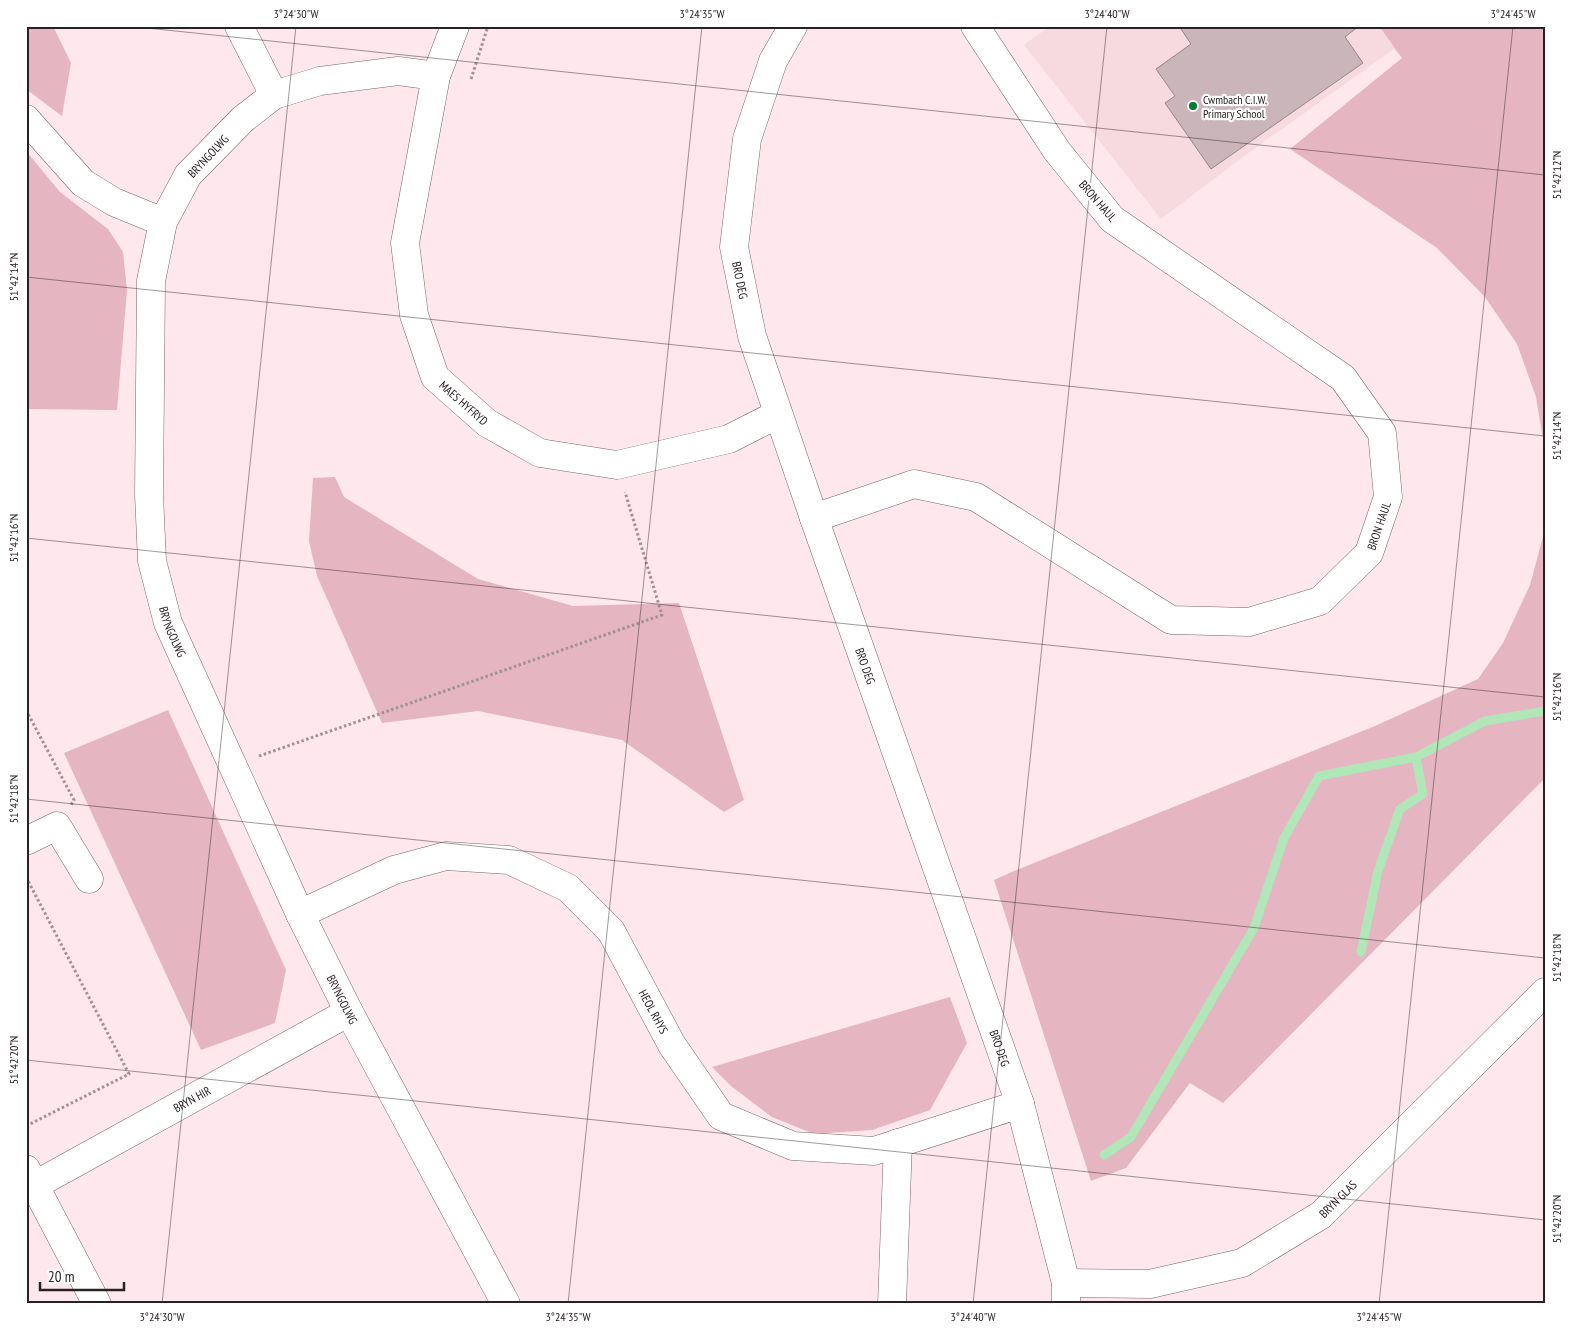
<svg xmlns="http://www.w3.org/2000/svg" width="1571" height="1330" viewBox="0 0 1571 1330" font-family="'PT Sans Narrow',sans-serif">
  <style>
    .built { fill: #f7d9e0 }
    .green { fill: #e6b5c2 }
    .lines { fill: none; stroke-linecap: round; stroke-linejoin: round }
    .stream { stroke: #b0e6b8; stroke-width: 9 }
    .building { fill: #cab5ba; stroke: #99858a }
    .minor-casing { stroke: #78656a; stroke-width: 29 }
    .path { stroke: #a09194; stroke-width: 3; stroke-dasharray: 2.5 2.5; stroke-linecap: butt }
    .minor { stroke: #fff; stroke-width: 28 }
    .ticks { fill: none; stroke: #292123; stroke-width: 1; stroke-opacity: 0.45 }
    .poi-dot { fill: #007b33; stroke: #fff; stroke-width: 2 }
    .labels { text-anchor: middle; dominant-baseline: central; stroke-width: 4.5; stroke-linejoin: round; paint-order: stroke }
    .poi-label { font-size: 12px; fill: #292123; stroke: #fff; text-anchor: start }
    .street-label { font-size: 12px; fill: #292123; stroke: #fff }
    .neatline { fill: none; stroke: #292123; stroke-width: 2 }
    .ticks-label { font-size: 12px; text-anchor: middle; fill: #292123 }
  </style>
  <rect width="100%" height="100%" fill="#fee8ed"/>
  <path class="built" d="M1050,26H1454L1402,58L1394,49L1247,154L1161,219L1024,45Z"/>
  <path class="green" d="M26,26H53L71,63L62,116L26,89Z
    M1379,26H1545V451L1536,397L1517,344L1485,297L1437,248L1290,149L1402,58Z
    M26,151L60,192L108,229L123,252L127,290L117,410L26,409Z
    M335,477L344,497L478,579L573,606L679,603L744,800L724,812L622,740L478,711L382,723L317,576L309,541L313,478Z
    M1545,529V778L1223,1103L1190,1083L1126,1168L1091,1181L994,880L1014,871L1375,726L1478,679L1503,643L1530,585Z
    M168,710L286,970L275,1023L201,1050L64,753Z
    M950,997L967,1043L930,1110L872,1130L814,1134L772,1117L731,1086L712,1067Z"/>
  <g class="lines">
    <path class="stream" d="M1361,952L1378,871L1400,809L1423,794L1416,757
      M1104,1155L1131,1137L1254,928L1284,838L1319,776L1416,757L1485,721L1545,711"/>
  </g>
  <path class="building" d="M1179,26H1359L1345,37L1363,63L1211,169L1165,103L1175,96L1156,69L1191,44Z"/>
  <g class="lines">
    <g class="minor-casing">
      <g id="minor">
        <path d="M239,26L274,95"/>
        <path id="s1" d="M455,26L436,76L405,243L414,315L435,377L487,423L540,453L617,465L729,439L778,414"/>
        <path id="s2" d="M793,26L773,61L747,139L734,247L752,336L814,518L1020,1104L1066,1283V1304"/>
        <path id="s3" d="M436,76L398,71L320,81L274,95L243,119L188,175L163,222L151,281L149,494L152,561L168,623L300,914L349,1012L506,1304"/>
        <path d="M26,119L83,183L114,202L163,222"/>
        <path id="s4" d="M814,518L914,484L976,497L1171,620L1249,622L1320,601L1369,553L1388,497L1382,433L1343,378L1112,219L1057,151L975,26"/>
        <path d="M26,841L57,826L89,879"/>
        <path id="s5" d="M300,914L394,870L446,856L509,860L568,888L611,931L672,1045L721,1116L793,1146L874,1151L1020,1104"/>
        <path d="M26,1169L97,1304"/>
        <path id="s6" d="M35,1185L349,1012"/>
        <path id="s7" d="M1066,1283L1150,1284L1242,1263L1321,1215L1545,992"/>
        <path d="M892,1304L898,1143"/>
      </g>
    </g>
    <path class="path" d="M471,79L488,26
      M26,710L74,800L71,805
      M259,756L662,615L625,492
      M26,877L129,1074L26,1126"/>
    <use href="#minor" class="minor"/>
  </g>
  <path class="ticks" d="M128,26L1545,175M26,277L1545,436M26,538L1545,697M26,799L1545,958M26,1060L1545,1220M162,1304L296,26M568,1304L702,26M973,1304L1107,26M1379,1304L1513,26"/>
  <circle class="poi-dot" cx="1193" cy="106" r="5"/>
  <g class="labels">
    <g class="poi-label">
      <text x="1203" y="99">Cwmbach C.I.W.<tspan x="1203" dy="14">Primary School</tspan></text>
    </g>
    <g class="street-label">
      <text transform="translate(208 156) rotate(-47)">BRYNGOLWG</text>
      <text transform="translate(1098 201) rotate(49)">BRON HAUL</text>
      <text stroke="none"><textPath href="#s2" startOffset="265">BRO DEG</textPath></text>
      <text stroke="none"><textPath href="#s1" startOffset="400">MAES HYFRYD</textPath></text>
      <text stroke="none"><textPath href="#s4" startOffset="649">BRON HAUL</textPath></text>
      <text stroke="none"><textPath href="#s3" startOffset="750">BRYNGOLWG</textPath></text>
      <text stroke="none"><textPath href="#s2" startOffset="671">BRO DEG</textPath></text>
      <text stroke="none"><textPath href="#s3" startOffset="1155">BRYNGOLWG</textPath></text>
      <text stroke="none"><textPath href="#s5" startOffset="438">HEOL RHYS</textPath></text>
      <text stroke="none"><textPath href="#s2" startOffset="1076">BRO DEG</textPath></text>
      <text stroke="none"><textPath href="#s6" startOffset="179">BRYN HIR</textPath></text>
      <text stroke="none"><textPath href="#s7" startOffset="294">BRYN GLAS</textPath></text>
    </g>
  </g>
  <rect width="1571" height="1330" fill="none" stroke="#ffffff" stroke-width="55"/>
  <path d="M40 1282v8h84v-8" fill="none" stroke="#292123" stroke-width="2.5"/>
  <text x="48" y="1282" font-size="15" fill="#292123" stroke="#ffffff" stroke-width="4" paint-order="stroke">20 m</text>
  <rect x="28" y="28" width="1516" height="1274" class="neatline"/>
  <g class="ticks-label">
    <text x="296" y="18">3°24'30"W</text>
    <text x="702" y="18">3°24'35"W</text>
    <text x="1107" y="18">3°24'40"W</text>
    <text x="1513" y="18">3°24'45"W</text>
    <text transform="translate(1557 175) rotate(-90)" y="4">51°42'12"N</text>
    <text transform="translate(14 277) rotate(-90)" y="4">51°42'14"N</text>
    <text transform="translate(1557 436) rotate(-90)" y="4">51°42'14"N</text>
    <text transform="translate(14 538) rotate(-90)" y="4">51°42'16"N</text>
    <text transform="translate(1557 697) rotate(-90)" y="4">51°42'16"N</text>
    <text transform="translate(14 799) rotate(-90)" y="4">51°42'18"N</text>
    <text transform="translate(1557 958) rotate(-90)" y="4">51°42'18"N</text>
    <text transform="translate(14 1060) rotate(-90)" y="4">51°42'20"N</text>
    <text transform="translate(1557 1219) rotate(-90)" y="4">51°42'20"N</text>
    <text x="162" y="1321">3°24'30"W</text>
    <text x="568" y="1321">3°24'35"W</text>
    <text x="973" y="1321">3°24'40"W</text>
    <text x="1379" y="1321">3°24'45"W</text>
  </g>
</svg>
